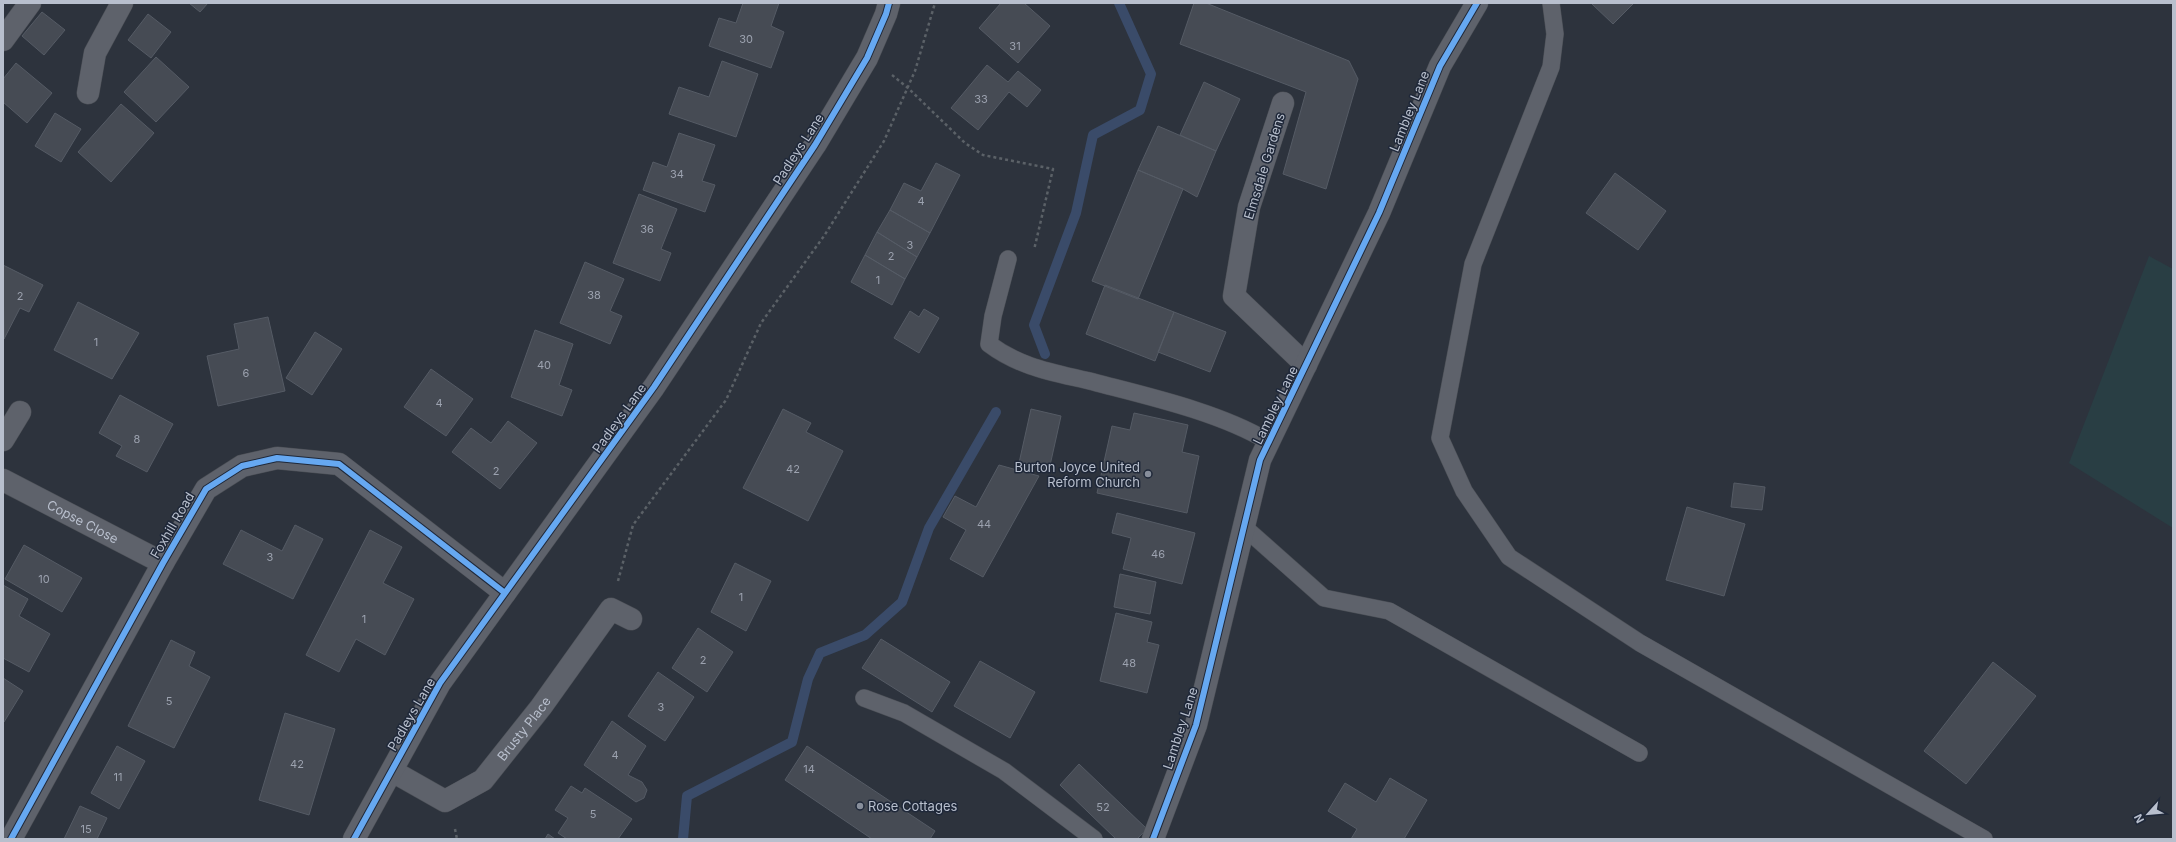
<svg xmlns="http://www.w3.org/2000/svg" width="2176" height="842" viewBox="0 0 2176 842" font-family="Inter,sans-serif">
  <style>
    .green { fill: #293e44 }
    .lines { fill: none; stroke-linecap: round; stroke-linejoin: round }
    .stream { stroke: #3a4b69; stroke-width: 10 }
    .building { fill: #464b54; stroke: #555b65 }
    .lane-casing { stroke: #4a4e55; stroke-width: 18 }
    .street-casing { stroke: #4a4e55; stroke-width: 23 }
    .path { stroke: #5b6167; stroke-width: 2.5; stroke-dasharray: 3 3; stroke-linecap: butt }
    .lane { stroke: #5e626b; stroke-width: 17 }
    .street { stroke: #5e626b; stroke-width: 22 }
    .cycleway-casing { stroke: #1f2839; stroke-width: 8 }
    .cycleway { stroke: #66a8f1; stroke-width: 6 }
    .poi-dot { fill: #878e9b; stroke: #1f2839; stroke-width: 1.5 }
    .labels { text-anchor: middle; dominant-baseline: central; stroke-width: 3; stroke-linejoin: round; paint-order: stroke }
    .number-label { font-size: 11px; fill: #9ca2af }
    .street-label { font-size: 13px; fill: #b8bfcd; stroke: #1f2839 }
    .poi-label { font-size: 13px; fill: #b8bfcd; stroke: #1f2839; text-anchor: end }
  </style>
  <rect width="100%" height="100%" fill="#2d333d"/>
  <path class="green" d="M2149,256L2173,269V528L2069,463Z"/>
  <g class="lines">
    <path class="stream" d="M1045,354L1034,325L1076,213L1093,135L1140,110L1151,74L1119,3
      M683,839L687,796L792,742L808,679L820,653L865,635L902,602L929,528L996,412"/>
  </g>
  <path class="building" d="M189,3H208L200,12Z
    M743,3H779L771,26L784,32L771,68L709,46L719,18L736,23Z
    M1001,3H1024L1050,26L1018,63L979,28Z
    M1194,3H1206L1349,61L1358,79L1326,189L1283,174L1306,92L1180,44Z
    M1591,3H1634L1613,24Z
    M42,12L65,30L44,55L22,36Z
    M148,14L171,32L151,58L128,40Z
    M156,57L189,87L156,122L124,92Z
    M722,61L758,74L736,137L669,114L679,87L709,97Z
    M16,63L52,93L27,123L3,102V79Z
    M987,65L1008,82L1018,71L1041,90L1027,107L1009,92L978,130L951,108Z
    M1204,82L1240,99L1216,151L1180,135Z
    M121,104L154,133L111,182L78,152Z
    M55,113L81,129L61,162L35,146Z
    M1158,126L1216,151L1197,197L1183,189L1138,170Z
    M679,133L715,145L702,181L715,185L705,212L643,190L653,162L667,167Z
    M936,163L960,175L930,233L890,210L904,183L921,191Z
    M1138,170L1183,189L1138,299L1092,281Z
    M1615,173L1666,211L1638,250L1586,213Z
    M639,194L677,209L661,249L671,253L660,281L613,263Z
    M890,210L930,233L917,257L877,232Z
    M877,232L917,257L905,279L865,255Z
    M865,255L905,279L892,305L851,282Z
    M585,262L624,279L610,311L622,316L610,344L560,323Z
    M3,265L43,285L29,312L20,308L4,339Z
    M1105,285L1174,312L1155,361L1086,334Z
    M78,302L139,333L112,379L54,350Z
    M924,309L939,318L919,353L894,338L910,311L919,317Z
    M1174,312L1226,332L1210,372L1158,352Z
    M268,317L285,391L218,406L207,356L239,349L234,324Z
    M535,330L573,344L559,385L572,390L562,416L511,397Z
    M315,332L342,349L312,395L286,378Z
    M431,369L473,399L446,436L404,407Z
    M120,395L173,424L147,472L116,456L122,446L99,433Z
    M783,409L811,423L806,432L843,451L808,521L743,488Z
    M1031,409L1061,416L1049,470L1019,463Z
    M1134,413L1188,425L1182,452L1199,456L1187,513L1097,493L1112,426L1130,430Z
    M508,421L537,443L500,489L452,452L471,428L491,443Z
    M999,465L1039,476L983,577L950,559L966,530L943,517L955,496L976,507Z
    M1734,483L1765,487L1762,510L1731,507Z
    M1687,507L1745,524L1724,596L1666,580Z
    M1117,513L1195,533L1182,584L1123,569L1131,538L1112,533Z
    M295,525L323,539L293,599L223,564L241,530L282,551Z
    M370,530L402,547L383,583L414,599L385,655L356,639L339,672L306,655Z
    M24,545L82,578L62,612L5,579Z
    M735,563L771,581L746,631L711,612Z
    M1120,574L1156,582L1150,614L1114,607Z
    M3,585L28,599L19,616L50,634L29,672L3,658Z
    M1116,613L1152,622L1147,642L1159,645L1147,693L1100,681Z
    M698,628L733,652L707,692L672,668Z
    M881,639L950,682L932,712L862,668Z
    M171,640L195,652L189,666L210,677L174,748L128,726Z
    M980,661L1035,692L1010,738L954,706Z
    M1993,662L2036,696L1966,784L1924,751Z
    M658,672L694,697L665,741L628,716Z
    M3,678L23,691L4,722H3Z
    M285,713L335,729L309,815L259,800Z
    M612,721L646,746L628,775L642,782L647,790L644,798L636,802L584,765Z
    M117,746L145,761L119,809L91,793Z
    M807,746L935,831L930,839H872L785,780Z
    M1079,764L1147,829L1137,839H1116L1060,785Z
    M1390,778L1427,800L1404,839H1351L1357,829L1328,811L1345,783L1376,802Z
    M571,786L582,793L585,788L632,819L618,839H567L558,833L568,818L555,810Z
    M80,806L107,818L97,839H64Z
    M548,834L555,839H545Z"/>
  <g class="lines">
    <g class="lane-casing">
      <path id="lane" d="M1551,3L1555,34L1551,67L1473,264L1440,438L1464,491L1509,557L1640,643L1984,839
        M1008,259L993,316L989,344C1022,369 1058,373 1097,383C1151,397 1221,413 1269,442
        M1244,527L1324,598L1389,611L1639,753
        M864,698L904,713L1004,771L1094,839"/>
    </g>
    <g class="street-casing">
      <g id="street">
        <path d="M3,40L30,3"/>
        <path d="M88,93L95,53L122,3"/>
        <path d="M1283,103L1249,207L1234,296L1306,365"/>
        <path d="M3,440L20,412"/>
        <path id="s1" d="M3,480L163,563"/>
        <path id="s2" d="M392,771L445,801L483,780L541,707L611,609L631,619"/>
        <path d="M11,839L163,563L206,489L242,466L277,458L339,464L505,593"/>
        <path d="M354,839L440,683L654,387L815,145L867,58L886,14L889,3"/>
        <path d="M1153,839L1196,725L1260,460L1379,213L1440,66L1477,3"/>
      </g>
    </g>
    <path class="path" d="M892,75L908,88L965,143L983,155L1053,169L1034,250
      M618,581L633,525L726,400L761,323L824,236L884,141L915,71L935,3
      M455,829L457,839"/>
    <use href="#lane" class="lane"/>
    <use href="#street" class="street"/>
    <g class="cycleway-casing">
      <path id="cycleway" d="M11,839L163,563L206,489L242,466L277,458L339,464L505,593
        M354,839L440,683L654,387L815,145L867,58L886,14L889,3
        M1153,839L1196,725L1260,460L1379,213L1440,66L1477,3"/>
    </g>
    <use href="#cycleway" class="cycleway"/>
  </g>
  <g class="poi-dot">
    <circle cx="1148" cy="474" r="4"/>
    <circle cx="860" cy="806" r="4"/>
  </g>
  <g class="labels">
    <g class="number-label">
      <text x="746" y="39">30</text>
      <text x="1015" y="46">31</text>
      <text x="981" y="99">33</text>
      <text x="677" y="174">34</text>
      <text x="921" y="201">4</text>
      <text x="647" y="229">36</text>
      <text x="910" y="245">3</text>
      <text x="891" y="256">2</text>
      <text x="878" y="280">1</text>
      <text x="594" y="295">38</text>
      <text x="20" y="296">2</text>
      <text x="96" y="342">1</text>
      <text x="544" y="365">40</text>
      <text x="246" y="373">6</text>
      <text x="439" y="403">4</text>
      <text x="137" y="439">8</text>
      <text x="793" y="469">42</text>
      <text x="496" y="471">2</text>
      <text x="984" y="524">44</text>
      <text x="1158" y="554">46</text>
      <text x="270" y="557">3</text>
      <text x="44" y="579">10</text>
      <text x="741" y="597">1</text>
      <text x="364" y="619">1</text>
      <text x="703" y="660">2</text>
      <text x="1129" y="663">48</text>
      <text x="169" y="701">5</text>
      <text x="661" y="707">3</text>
      <text x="615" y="755">4</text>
      <text x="297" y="764">42</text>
      <text x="809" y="769">14</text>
      <text x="118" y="777">11</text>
      <text x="1103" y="807">52</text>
      <text x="593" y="814">5</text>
      <text x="86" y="829">15</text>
    </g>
    <g class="street-label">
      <text transform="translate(1409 111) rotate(-68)">Lambley Lane</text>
      <text transform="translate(798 149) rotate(-57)">Padleys Lane</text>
      <text transform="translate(1264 166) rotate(-73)">Elmsdale Gardens</text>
      <text transform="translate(1275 405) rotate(-64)">Lambley Lane</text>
      <text transform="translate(619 418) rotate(-54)">Padleys Lane</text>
      <text stroke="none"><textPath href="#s1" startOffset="90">Copse Close</textPath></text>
      <text transform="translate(172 525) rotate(-60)">Foxhill Road</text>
      <text transform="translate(411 714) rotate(-60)">Padleys Lane</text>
      <text stroke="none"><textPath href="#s2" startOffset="170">Brusty Place</textPath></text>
      <text transform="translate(1180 728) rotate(-72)">Lambley Lane</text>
    </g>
    <g class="poi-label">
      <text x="1140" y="467">Burton Joyce United<tspan x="1140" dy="15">Reform Church</tspan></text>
      <text x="868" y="806" text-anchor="start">Rose Cottages</text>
    </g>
  </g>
  <rect width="2176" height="842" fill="none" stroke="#b8bfcd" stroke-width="8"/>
  <g transform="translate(2148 814) rotate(243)" stroke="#1f2839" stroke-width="3" paint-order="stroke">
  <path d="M0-3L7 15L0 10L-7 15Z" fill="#b8bfcd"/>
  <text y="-6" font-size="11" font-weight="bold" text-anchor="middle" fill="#b8bfcd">N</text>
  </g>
</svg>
